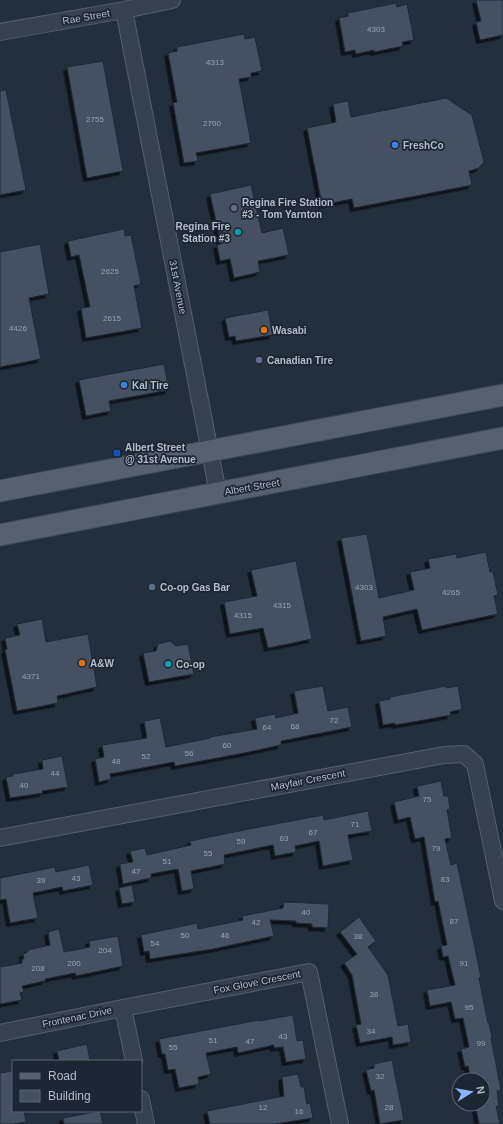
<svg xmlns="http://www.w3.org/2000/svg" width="503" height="1124" viewBox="0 0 503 1124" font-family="Helvetica,sans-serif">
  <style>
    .building { fill: #455162; stroke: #1f2835; filter: url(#shadow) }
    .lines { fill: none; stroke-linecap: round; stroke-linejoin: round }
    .minor-casing { stroke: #565f6c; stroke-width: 18 }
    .major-casing { stroke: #414a57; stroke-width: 23 }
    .minor { stroke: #38414e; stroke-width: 16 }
    .major { stroke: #56606e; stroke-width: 21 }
    .shop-dot { fill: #3f7fe0; stroke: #1d2633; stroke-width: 1.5 }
    .service-dot { fill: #5c6f8a; stroke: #1d2633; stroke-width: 1.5 }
    .culture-dot { fill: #0f9aa8; stroke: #1d2633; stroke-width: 1.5 }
    .food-dot { fill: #e8710a; stroke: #1d2633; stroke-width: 1.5 }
    .transit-dot { fill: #1a4fb4; stroke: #1d2633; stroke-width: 1.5 }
    .labels { text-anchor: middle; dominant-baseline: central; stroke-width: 3.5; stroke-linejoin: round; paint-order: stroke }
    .number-label { font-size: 8px; fill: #98a1af }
    .street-label { font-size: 10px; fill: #b4bcc9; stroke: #1d2633 }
    .poi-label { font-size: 10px; font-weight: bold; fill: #b4bcc9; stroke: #1d2633; text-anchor: start }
  </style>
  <defs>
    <filter id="shadow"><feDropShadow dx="-3.5" dy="3.5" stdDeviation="0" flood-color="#0009"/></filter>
  </defs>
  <rect width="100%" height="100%" fill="#242f3e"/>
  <path class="building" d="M476,0H503V35L480,40L476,22L481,21Z
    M396,3L397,7L407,4L414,40L402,42L403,46L374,52V50L356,54L355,50L345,52L339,18L348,16V13Z
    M244,34L245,39L255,37L262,71L251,73V77L239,79L251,143L196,153L198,161L184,163L173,103L177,102L168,53L177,51V47Z
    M103,61L123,171L87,178L67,67Z
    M6,90L26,190L0,195V91Z
    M446,98L472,115L484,162L479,168L469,171L472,185L354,208L352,199L322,205L307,128L336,122L333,104L348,101L351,117Z
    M251,185L262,233L283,228L289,255L258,261L260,272L234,278L230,259L220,261L217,245L221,244L210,194Z
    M124,229L125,236L131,235L141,284L134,286L142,328L86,338L81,308L90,307L79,255L71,257L68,241Z
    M40,244L49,294L29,298L41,359L0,367V252Z
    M268,310L273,335L236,341L235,336L229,337L225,318Z
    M164,364L169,390L109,401L111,411L86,416L79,380Z
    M367,534L379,598L414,590L410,572L430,568L428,559L456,554L457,558L486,552L490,572H493L498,595L494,596L498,614L422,630L417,609L383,617L386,636L361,641L341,538Z
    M296,561L312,639L268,648L263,628L230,634L224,602L257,596L251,570Z
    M42,619L46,642L88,634L97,687L57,696L58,703L17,711L5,650L7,649L5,638L20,635L17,624Z
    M170,641L176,646L188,644L194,674L149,682L143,653L156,651L158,644Z
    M323,686L328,711L348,707L352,727L281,741V745L244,753L175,766L174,762L110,774L111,779L99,782L95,759L104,757L102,745L147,738L144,721L160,718L166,747L210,738V737L257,729L255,718L275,714L276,718L298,713L294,691Z
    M446,686V688L458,686L462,709L450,712L451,715L413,722L395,725V723L383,725L379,701L390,699V697Z
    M62,756L68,787L42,791L43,793L10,798L6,777L13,776V774L43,769L42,760Z
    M441,781L444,796H448L450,809L447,810L452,838L445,839L451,865L457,863L481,977L479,978L488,1023H489L492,1037L491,1038L501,1090L497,1091L499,1106H496L500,1124H479L475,1104H483V1080H471L468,1066L465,1067L461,1049L469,1047L463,1018L455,1019L451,1002L430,1006L427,990L455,985L448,956L443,957L441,946L447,945L438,901L435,902L424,837L415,839L410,817L398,820L394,802L419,796L417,786Z
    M368,811L372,831L348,835L353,860L323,866L319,841L295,846L296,852L275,856L273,845L224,855L225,864L191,871L194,889L182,891L178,869L151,874V878L123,884L120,864L133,862L130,851L145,848L147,855L191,845L190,841L254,828L323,815L324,820Z
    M89,865L93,885L63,891L62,887L33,893L38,918L10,923L6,899L0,900V878L55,867L56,872Z
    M132,885L135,902L122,904L119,888Z
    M284,902L329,904L328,928L312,927V924L296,923V921L270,920L274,936L213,949L150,959L149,951L144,952L141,935L197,923L198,929L243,920L242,916L283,908Z
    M359,917L376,941L368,947L388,975L398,1026L408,1024L411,1042L393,1045L392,1037L360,1043L356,1025L361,1024L352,975L344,963L357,954L340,932Z
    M59,929L64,952L90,947L89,941L118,936L123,966L76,976L75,973L45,979V981L22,986L24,992L20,993L22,1000L0,1004V967L22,963V959H24L23,954L28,952V950L50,945L48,932Z
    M293,1015L297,1041L303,1040L306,1059L286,1062L283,1047L274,1048V1045L238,1053L237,1047L206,1053L211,1074L198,1077L199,1084L179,1088L175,1069L168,1070L165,1054H162L159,1039L259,1020V1021Z
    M87,1044L90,1061H59L57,1051Z
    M392,1060L404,1120L380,1124L374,1090L371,1091L366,1070L374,1068V1064Z
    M13,1071V1111H24L26,1122L13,1124H0V1073Z
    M298,1074L301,1087H304L307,1104L310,1103L313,1118L275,1124H210L207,1111L284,1096L282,1077Z
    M100,1111L103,1124H64L63,1118Z"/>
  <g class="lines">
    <g class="minor-casing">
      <path id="minor" d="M124,10L218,493
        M0,32L124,10L172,0
        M0,838L444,755L464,754L475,764L503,901
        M123,1008L309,972L340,1124
        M0,1033L123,1008L134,1061
        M141,1099L146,1124"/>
    </g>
    <g class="major-casing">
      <path id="major" d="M0,491L503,395
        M0,535L503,438"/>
    </g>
    <use href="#minor" class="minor"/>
    <use href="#major" class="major"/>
  </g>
  <g class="shop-dot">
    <circle cx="395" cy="145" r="4"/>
    <circle cx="124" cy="385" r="4"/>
  </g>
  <g class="service-dot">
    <circle cx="234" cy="208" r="4"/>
    <circle cx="259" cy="360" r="4"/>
    <circle cx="152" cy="587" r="4"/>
  </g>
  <g class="culture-dot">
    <circle cx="238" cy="232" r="4"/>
    <circle cx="168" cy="664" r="4"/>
  </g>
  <g class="food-dot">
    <circle cx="264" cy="330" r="4"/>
    <circle cx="82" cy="663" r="4"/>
  </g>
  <rect class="transit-dot" x="113" y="449" width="8" height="8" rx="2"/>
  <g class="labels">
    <g class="number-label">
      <text x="376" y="29">4303</text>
      <text x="215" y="62">4313</text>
      <text x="95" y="119">2755</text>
      <text x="212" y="123">2700</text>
      <text x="110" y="271">2625</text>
      <text x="112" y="318">2615</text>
      <text x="18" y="328">4426</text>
      <text x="364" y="587">4303</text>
      <text x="451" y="592">4265</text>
      <text x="282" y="605">4315</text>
      <text x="243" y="615">4315</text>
      <text x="31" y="676">4371</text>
      <text x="334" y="720">72</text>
      <text x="295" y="726">68</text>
      <text x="267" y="727">64</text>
      <text x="227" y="745">60</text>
      <text x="189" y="753">56</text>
      <text x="146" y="756">52</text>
      <text x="116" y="761">48</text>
      <text x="55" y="773">44</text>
      <text x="24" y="785">40</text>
      <text x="427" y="799">75</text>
      <text x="355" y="824">71</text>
      <text x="313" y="832">67</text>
      <text x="284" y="838">63</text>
      <text x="241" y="841">59</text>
      <text x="436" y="848">79</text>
      <text x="208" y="853">55</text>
      <text x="167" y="861">51</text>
      <text x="136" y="871">47</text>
      <text x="76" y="878">43</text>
      <text x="445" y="879">83</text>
      <text x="41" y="880">39</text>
      <text x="306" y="912">40</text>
      <text x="454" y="921">87</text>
      <text x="256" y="922">42</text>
      <text x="185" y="935">50</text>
      <text x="225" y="935">46</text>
      <text x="358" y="936">38</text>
      <text x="155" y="943">54</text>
      <text x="105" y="950">204</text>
      <text x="74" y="963">200</text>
      <text x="464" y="963">91</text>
      <text x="38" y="968">208</text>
      <text x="374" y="994">36</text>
      <text x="469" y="1007">95</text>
      <text x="371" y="1031">34</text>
      <text x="283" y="1036">43</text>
      <text x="213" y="1040">51</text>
      <text x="250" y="1041">47</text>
      <text x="481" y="1043">99</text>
      <text x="173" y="1047">55</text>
      <text x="380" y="1076">32</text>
      <text x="263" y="1107">12</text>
      <text x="389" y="1107">28</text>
      <text x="299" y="1111">16</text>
    </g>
    <g class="street-label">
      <text transform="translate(86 17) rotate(-10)">Rae Street</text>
      <text transform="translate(178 287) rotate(79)">31st Avenue</text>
      <text transform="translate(252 487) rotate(-10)">Albert Street</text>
      <text transform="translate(308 780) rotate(-11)">Mayfair Crescent</text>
      <text transform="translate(257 982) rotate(-11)">Fox Glove Crescent</text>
      <text transform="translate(77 1017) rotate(-12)">Frontenac Drive</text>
    </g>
    <g class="poi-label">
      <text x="403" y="145">FreshCo</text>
      <text x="242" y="202">Regina Fire Station<tspan x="242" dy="12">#3 - Tom Yarnton</tspan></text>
      <text x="230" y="226" text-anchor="end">Regina Fire<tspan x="230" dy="12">Station #3</tspan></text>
      <text x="272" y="330">Wasabi</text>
      <text x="267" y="360">Canadian Tire</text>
      <text x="132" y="385">Kal Tire</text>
      <text x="125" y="447">Albert Street<tspan x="125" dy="12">@ 31st Avenue</tspan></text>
      <text x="160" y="587">Co-op Gas Bar</text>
      <text x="90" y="663">A&amp;W</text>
      <text x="176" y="664">Co-op</text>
    </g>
  </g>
  <rect x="12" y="1060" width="130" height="52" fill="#1d2633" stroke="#59626f"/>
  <rect x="20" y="1073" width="20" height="6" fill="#56606e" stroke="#59626f"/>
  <text x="48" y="1080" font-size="12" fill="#b4bcc9">Road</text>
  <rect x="20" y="1090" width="20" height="12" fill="#455162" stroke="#59626f"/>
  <text x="48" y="1100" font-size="12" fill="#b4bcc9">Building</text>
  <g transform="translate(471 1092) rotate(79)"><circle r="19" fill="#1d2633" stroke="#59626f"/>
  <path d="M0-3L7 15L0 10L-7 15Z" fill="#8ab4f8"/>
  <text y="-6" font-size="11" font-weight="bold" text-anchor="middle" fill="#b4bcc9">N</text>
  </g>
</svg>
